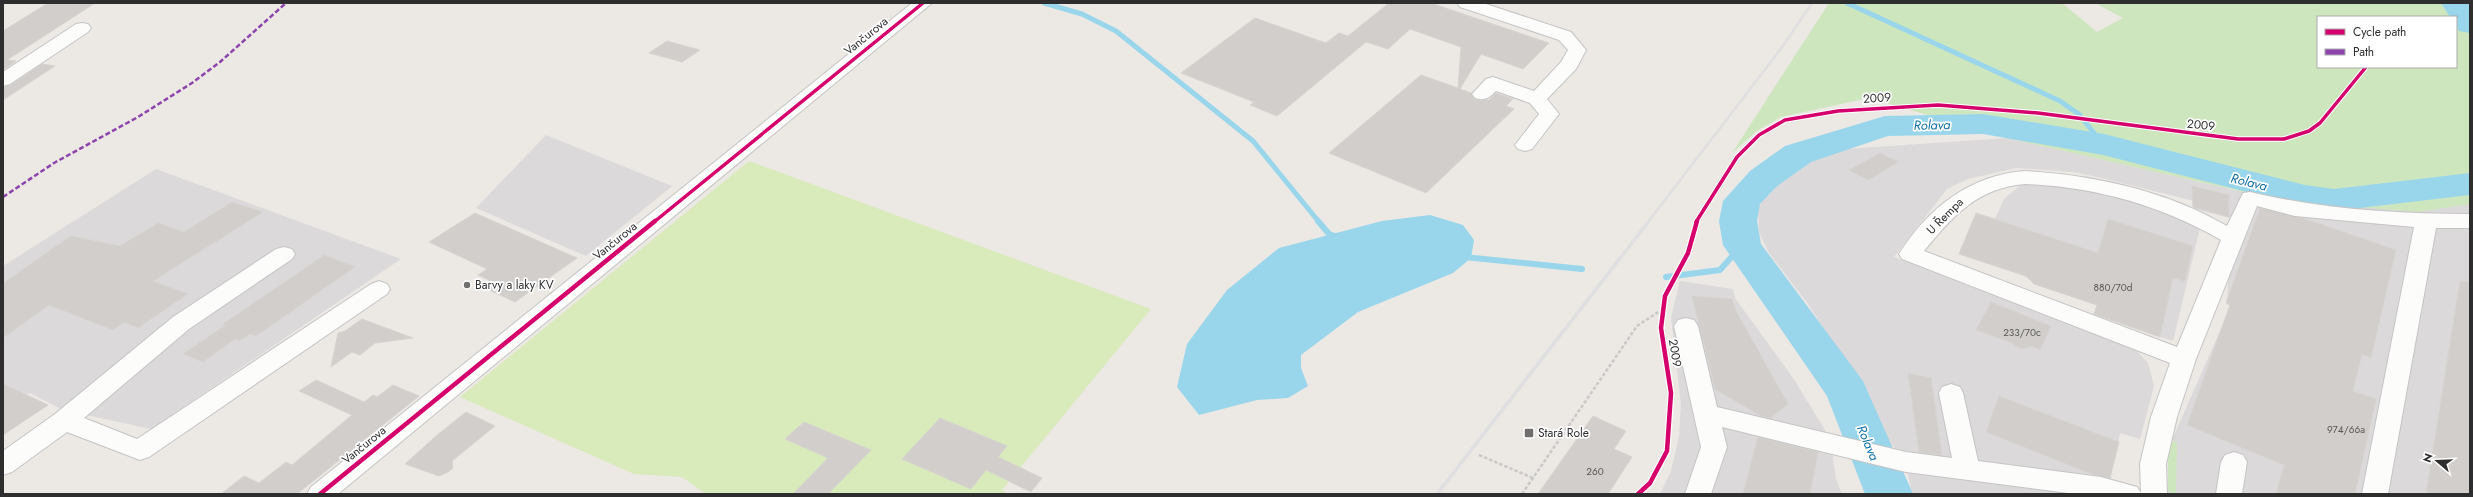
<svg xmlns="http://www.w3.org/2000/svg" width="2473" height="497" viewBox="0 0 2473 497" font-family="Jost,sans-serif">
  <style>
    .industrial { fill: #dcd9db }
    .green { fill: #cee6be; fill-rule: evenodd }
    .pitch { fill: #d9eabb }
    .water { fill: #99d6ec }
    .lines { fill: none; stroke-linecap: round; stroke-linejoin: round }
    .stream-far1 { stroke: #99d6ec; stroke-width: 5 }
    .stream { stroke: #99d6ec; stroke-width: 6 }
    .river { fill: #99d6ec; fill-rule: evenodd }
    .building { fill: #d1cecb; stroke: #d7d4d0 }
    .minor-casing { stroke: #c5c4c5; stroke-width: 2 }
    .path { stroke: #c9c9c8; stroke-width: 2.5; stroke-dasharray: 3.5 2; stroke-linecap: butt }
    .minor { fill: #fcfcfb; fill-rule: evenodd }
    .rail-far1 { stroke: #dfdfe1; stroke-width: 2.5 }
    .rail { stroke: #dfdfe1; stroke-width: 3.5 }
    .quiet { stroke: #8e44ad; stroke-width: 2.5; stroke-dasharray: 5 2.5; stroke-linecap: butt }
    .cycleway-far1-casing { stroke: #fff; stroke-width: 5.5 }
    .cycleway-casing { stroke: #fff; stroke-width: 7 }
    .cycleway-far1 { stroke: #d6006c; stroke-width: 3.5 }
    .cycleway { stroke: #d6006c; stroke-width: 4.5 }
    .poi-dot { fill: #706f6e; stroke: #fff; stroke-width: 1.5 }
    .labels { text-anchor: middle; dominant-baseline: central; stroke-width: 3.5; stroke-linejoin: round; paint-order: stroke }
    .number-label { font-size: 10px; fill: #585857 }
    .street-label { font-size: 12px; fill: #2e2e2e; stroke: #fff }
    .poi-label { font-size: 12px; fill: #2e2e2e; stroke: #fff; text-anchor: start }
    .water-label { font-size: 13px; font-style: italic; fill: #0d6fa3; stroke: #fff }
  </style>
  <rect width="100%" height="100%" fill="#ece8e4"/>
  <path class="industrial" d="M546,135L672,186L586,256L476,208Z
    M2007,138L2284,201L2470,196V494H2168V449L2231,306L2227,304L2231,218L2194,209V201L2102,178L2073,172L2016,168L1968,179L1947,189L1894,257L2136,350L2148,363L2154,386L2140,439L2120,433L2110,481V494H1912L1905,458L1879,433L1860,379L1841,356L1808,304L1769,253L1759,232L1758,209L1767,191L1795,169L1817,157L1846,149Z
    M156,169L401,259L151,429L63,410L30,393L3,409V266Z
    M2023,183L2110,194L2201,224L2173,341L2095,314L2098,306L2035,284L2027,277L1959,254L1995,219L2004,199Z
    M1680,281L1733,289L1735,298L1793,378L1830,438L1836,479L1842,494H1660L1671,471L1679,437L1681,405L1671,317Z"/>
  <path class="green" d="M1829,3H2062L2097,32L2123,18L2095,3H2470V204L2418,212L2284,201L2007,138L1869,98L1781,117L1757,131L1732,153ZM2318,17H2456V67H2318Z
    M2172,441L2177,442L2176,494H2171L2168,490V449Z"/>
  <path class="pitch" d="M749,161L1151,309L1002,490L1008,494H706L682,477L634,474L460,397Z"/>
  <path class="water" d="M1430,215L1463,225L1474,240L1471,258L1453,273L1358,312L1301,355V368L1308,386L1288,398L1257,400L1199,415L1177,387L1187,344L1227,290L1279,248L1382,221Z"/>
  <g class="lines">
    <path class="stream-far1" d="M1044,3L1082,14L1116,31L1253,141L1319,222
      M1847,3L2060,101L2080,115
      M2085,122L2104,145"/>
    <path class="stream" d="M1318,221L1329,234L1335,236
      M1464,257L1582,269
      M1666,277L1720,270L1742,245"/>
    <path class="river" d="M2441,3H2470V33L2459,31L2456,26V17H2450Z
      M1983,114L2104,134L2305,185L2334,189L2470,173V195L2334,211L2305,207L2103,155L1983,134L1888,136L1811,162L1776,187L1760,204L1757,221L1761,244L1863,381L1913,494H1865L1827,396L1723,245L1719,221L1723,201L1750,171L1785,146L1885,116Z"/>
  </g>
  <path class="building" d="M48,3H95L7,60L16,61L3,70V31Z
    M1389,3H1431L1549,43L1523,69L1481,54L1460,89L1471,93L1474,99L1478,100H1489L1496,93L1513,99L1506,106L1514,109L1426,193L1329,153L1421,75L1458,88L1461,47L1410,29L1388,49L1366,42L1277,116L1250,105L1254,102L1181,73L1255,18L1326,43L1339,33L1348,36Z
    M667,41L700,50L682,62L649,53Z
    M42,64L55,66L3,100V87L11,85Z
    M1880,153L1898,162L1868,180L1849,170Z
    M2192,186L2229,195V217L2193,207Z
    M232,202L263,212L153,281L188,294L138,328L124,322L113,330L49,305L3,338V283L71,236L120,246L158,223L184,232Z
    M2260,208L2302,218L2396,250L2371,358L2362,354L2353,391L2376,399L2355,494H2276L2284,465L2187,425L2230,305L2226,303Z
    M475,213L577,258L515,302L485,288L493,282L478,275L487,269L429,242Z
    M1976,213L2098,253L2108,219L2193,246L2185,281L2173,278L2160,337L2094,314L2097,305L2034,284L2026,276L1959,254Z
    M324,255L355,267L256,336L250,334L239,341L235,339L203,362L183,354L226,325L223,324Z
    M2460,281L2470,282V494H2426Z
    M1692,296L1732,299L1735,309L1788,404L1771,418L1761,416L1715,389Z
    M1991,302L2051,326L2040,350L2032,346L2022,349L2010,342L1976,330Z
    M362,319L413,338L375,343L360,355L352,352L331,367L338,333L345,331Z
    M1908,373L1931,378L1942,455L1919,452Z
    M316,380L364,402L373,395L377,397L393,385L419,396L297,494H221L244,476L259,483L286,462L292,465L352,415L299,391Z
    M3,384L48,405L3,435Z
    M1999,396L2119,442L2110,478L2094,475L1986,432Z
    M466,412L495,426L452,461L453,468L448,472L439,476L405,464L436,436Z
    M1593,416L1626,431L1614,449L1632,457L1608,494H1538Z
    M940,418L1007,446L998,457L1042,478L1031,492L986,470L971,489L902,459Z
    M804,422L871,450L828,494H793L828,458L785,439Z
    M1758,437L1818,452L1810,494H1743Z"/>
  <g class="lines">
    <g class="minor-casing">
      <path id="minor" d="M912,3H932L338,494H307L311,487Z
        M1457,3H1483L1571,32L1586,50L1576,69L1547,99L1559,114L1532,149L1525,151L1518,149L1515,145L1539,114L1530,103L1496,91C1489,98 1485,101 1475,98L1472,94L1486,79L1493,77L1534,91L1561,62L1568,50L1559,40L1460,7Z
        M82,23L88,24L91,28L88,32L10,84L3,86V72L76,24Z
        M2025,171C2095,175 2167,191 2227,226L2243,193L2250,192C2321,209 2397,214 2470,214V228H2436L2388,494H2362L2414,227L2295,216L2257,206L2196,359L2177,417L2166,464L2167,494H2076L1906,472L1722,427L1727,447L1711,494H1685L1701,447L1674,326L1678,320L1686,318L1694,320L1698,326L1717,407L1906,452L1952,458L1939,393L1942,387L1951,384L1960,387L1963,393L1978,461L2101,477L2137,487L2141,493L2140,464L2151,417L2170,363L1902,259L1899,254C1928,208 1970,175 2025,171ZM2025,184C2095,187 2160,205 2221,240L2177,347L1924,251C1953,216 1977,188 2025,184Z
        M284,247L292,249L295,254L292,259L189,329L84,418L137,439L371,284L379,281L387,284L390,289L387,294L149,457L140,460L67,432L12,472L3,475V451L55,414L173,317L276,249Z
        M2234,452L2243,455L2247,462L2242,494H2216L2221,462L2225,455Z"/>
    </g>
    <path class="path" d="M1479,455L1533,478
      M1522,494L1637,326L1663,309"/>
    <use href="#minor" class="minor"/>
    <path class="rail-far1" d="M1648,222L1780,50L1812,3"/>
    <path class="rail" d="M1437,494L1649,221"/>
    <path class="quiet" d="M3,197L54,163L138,117L192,83L220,62L286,3"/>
    <g class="cycleway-far1-casing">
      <path id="cycleway-far1" d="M654,222L923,3
        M1696,222L1737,157L1759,135L1785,120L1838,111L1938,105L2038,113L2238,139H2284L2309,131L2320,123L2366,67"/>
    </g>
    <g class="cycleway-casing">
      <path id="cycleway" d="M320,494L655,221
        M1638,494L1650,483L1667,451L1671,393L1661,328L1665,296L1688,253L1697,221"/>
    </g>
    <use href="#cycleway-far1" class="cycleway-far1"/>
    <use href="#cycleway" class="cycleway"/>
  </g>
  <g class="poi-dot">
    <circle cx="467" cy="285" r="4"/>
    <rect x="1524" y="428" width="10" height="10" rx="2"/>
  </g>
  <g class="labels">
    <g class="number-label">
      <text x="2113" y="287">880/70d</text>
      <text x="2022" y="332">233/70c</text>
      <text x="2346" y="429">974/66a</text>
      <text x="1595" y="471">260</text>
    </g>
    <g class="street-label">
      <text transform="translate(866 36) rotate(-39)">Vančurova</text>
      <text transform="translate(1877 98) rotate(-4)">2009</text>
      <text transform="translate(2201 125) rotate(6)">2009</text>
      <text transform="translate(1945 216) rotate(-45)">U Řempa</text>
      <text transform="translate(615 241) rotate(-39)">Vančurova</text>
      <text transform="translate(1675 353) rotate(81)">2009</text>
      <text transform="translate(364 445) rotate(-39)">Vančurova</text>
    </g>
    <g class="poi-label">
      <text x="475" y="285">Barvy a laky KV</text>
      <text x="1538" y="433">Stará Role</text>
    </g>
    <g class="water-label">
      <text transform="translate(1932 125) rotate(-1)">Rolava</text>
      <text transform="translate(2249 182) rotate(14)">Rolava</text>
      <text transform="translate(1868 443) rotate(67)">Rolava</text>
    </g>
  </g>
  <rect width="2473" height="497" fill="none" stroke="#2e2e2e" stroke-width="8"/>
  <rect x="2317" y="16" width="140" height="52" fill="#ffffff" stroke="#ababab"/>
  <rect x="2325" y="29" width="20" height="6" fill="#d6006c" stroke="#ababab"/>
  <text x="2353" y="36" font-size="12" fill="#2e2e2e">Cycle path</text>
  <rect x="2325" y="49" width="20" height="6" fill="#8e44ad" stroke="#ababab"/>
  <text x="2353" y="56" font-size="12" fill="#2e2e2e">Path</text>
  <g transform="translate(2437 461) rotate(289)" stroke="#ffffff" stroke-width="3" paint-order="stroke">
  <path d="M0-3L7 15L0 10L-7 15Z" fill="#2e2e2e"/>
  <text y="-6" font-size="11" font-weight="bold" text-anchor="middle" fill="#2e2e2e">N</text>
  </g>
</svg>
